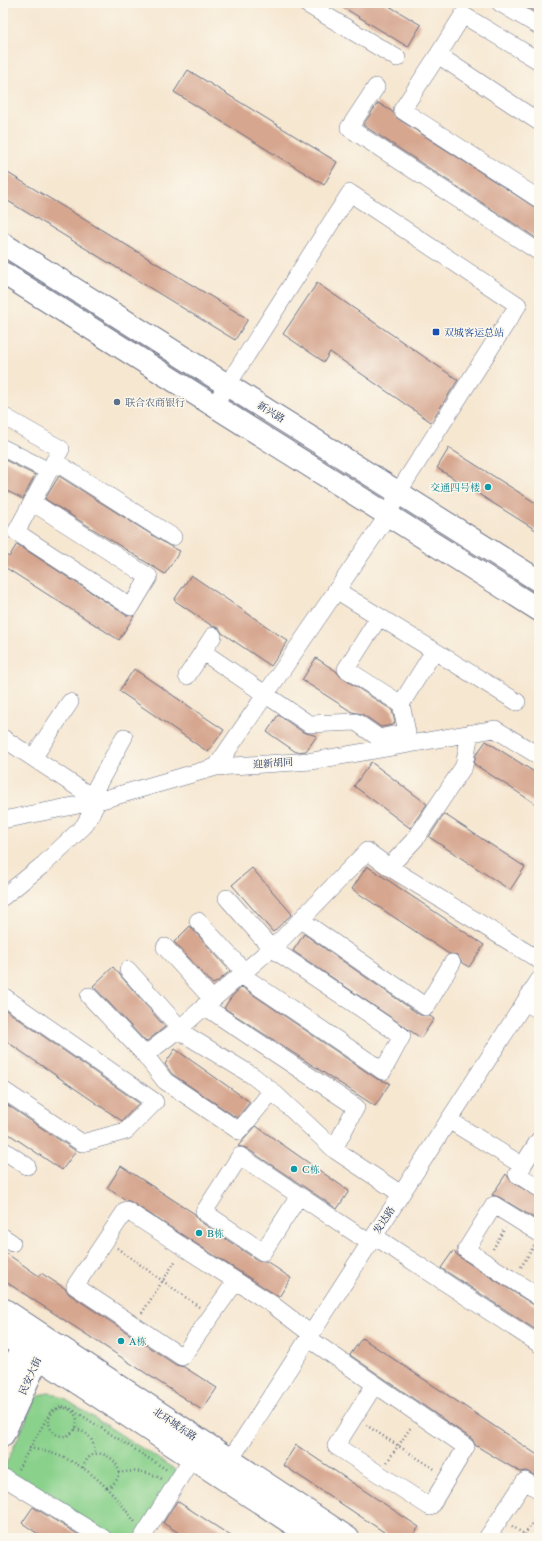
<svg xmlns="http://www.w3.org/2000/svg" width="542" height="1541" viewBox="0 0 542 1541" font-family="'Libre Caslon Text','Noto Serif SC',serif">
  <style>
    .green { fill: #8ad18c; stroke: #528075 }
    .building { fill: #d6a68f }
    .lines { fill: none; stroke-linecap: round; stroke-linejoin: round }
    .minor-casing { stroke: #686f86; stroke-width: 18 }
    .major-casing { stroke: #686f86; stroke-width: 24 }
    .path { stroke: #686f86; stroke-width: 2.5; stroke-dasharray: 1 3; stroke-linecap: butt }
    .minor { stroke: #fff; stroke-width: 17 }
    .major { stroke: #fff; stroke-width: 22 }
    .transit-dot { fill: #1a4fb4; stroke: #fbf7ec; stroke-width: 1.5 }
    .service-dot { fill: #5c6f8a; stroke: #fbf7ec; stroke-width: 1.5 }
    .culture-dot { fill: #0f9aa8; stroke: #fbf7ec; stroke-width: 1.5 }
    .labels { text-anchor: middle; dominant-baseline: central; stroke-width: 3; stroke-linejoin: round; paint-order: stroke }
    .transit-label { font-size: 10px; fill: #164399; stroke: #fbf7ec; text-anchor: start }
    .service-label { font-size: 10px; fill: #4e5e75; stroke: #fbf7ec; text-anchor: start }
    .street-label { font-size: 10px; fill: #1b2f5e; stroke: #fbf7ec }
    .culture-label { font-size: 10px; fill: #0d838f; stroke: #fbf7ec; text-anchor: start }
  </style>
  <rect width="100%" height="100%" fill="#fbf7ec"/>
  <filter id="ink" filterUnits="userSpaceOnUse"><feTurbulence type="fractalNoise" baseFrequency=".025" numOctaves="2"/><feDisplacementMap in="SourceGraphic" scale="8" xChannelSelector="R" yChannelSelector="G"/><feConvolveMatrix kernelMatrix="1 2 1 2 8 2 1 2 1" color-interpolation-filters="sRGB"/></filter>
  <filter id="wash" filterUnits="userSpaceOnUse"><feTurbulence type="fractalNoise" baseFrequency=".012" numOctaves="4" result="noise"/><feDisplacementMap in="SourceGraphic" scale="16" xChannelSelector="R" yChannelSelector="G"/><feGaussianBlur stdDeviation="0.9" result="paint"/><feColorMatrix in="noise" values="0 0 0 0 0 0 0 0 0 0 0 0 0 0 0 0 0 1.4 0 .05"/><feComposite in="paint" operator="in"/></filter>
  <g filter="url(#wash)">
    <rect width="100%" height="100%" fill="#f6e7d1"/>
    <path class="green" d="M48,1393L56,1394L65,1399L179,1472L137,1538H113L3,1471L35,1400L40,1395Z"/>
    <g id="blocks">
      <path class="building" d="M336,3H384L421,25L408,47Z
        M520,3H539V14Z
        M188,70L337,162L324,185L174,92Z
        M378,103L393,112L397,118L539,210V240L363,125Z
        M3,170L248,319L235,340L3,198Z
        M317,283L458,380L431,422L330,352L324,362L283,334Z
        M449,448L539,505V532L437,468Z
        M3,459L35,475L23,499L3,489Z
        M59,476L168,545L180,551L165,574L45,499Z
        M17,544L126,615L134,616L119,640L3,566V553L9,557Z
        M191,575L288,641L271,666L222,633L219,628L212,626L174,600Z
        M316,658L336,671L341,677L392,710L395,722L393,725L381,727L362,714L352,712L302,680Z
        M134,669L224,730L208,752L119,691Z
        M278,715L303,732L317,736L306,751L296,752L267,732Z
        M486,741L539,775V806L474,764L476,755Z
        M371,762L427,804L410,828L354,786Z
        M444,814L525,867L510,890L429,837Z
        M367,866L484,945L469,967L462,963L457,955L449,954L352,889Z
        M252,868L292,914L273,932L232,885Z
        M190,926L230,971L217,982L213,984L174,942Z
        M304,934L420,1015L430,1016L434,1019L421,1038L293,951Z
        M113,967L165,1027L146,1042L93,986Z
        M242,987L377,1079L390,1083L375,1106L224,1008L232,996Z
        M3,1008L139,1103L122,1121L3,1039Z
        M175,1049L250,1102L237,1118L172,1074L165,1064Z
        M3,1102L76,1151L62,1170L3,1130Z
        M256,1126L349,1191L337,1209L246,1148L238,1146Z
        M121,1166L195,1214L198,1220L257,1260L266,1261L291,1278L279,1297L131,1202L126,1200L107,1188Z
        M506,1174L512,1182L539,1198V1221L499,1197L492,1195Z
        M3,1251L39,1276L41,1273L66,1289L69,1294L176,1365L184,1367L217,1388L202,1410L3,1280Z
        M453,1251L461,1258L534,1305L539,1307V1332L441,1268Z
        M362,1338L539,1456V1478L526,1471L520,1472L493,1456L475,1445L472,1439L350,1355Z
        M296,1445L419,1527L411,1538H393L283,1465Z
        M177,1501L234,1538H187L163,1523Z
        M33,1507L84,1538H44L22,1523Z"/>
    </g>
  </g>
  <g filter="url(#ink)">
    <use href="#blocks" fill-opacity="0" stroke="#686f86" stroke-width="1"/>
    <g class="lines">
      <g class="minor-casing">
        <path id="minor" d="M305,3L397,58
          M500,3L539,26
          M438,55L463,15L539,61
          M376,87L349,128L539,252
          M539,122L438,55L402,110L539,199
          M214,406L350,193L518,305L399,491L388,515L216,767
          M3,416L61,449L16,532L131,607L149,577L32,502
          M3,448L49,471
          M54,461L173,537
          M336,590L517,702
          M203,652L309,724L356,722L379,738L407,732L401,704L346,669L379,617
          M187,676L213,636
          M401,704L434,651
          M3,738L98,801L84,826L44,864L3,897
          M33,758L70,702
          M91,797L124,737
          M3,820L98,801L216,767L312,761L495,729L539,756
          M389,867L539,960
          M227,898L271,948L402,1036L383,1071L240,974
          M301,920L426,1007L452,963
          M198,921L244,971
          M165,947L212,999
          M128,970L180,1028
          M3,996L155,1102L126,1131L82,1143L3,1090
          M89,996L145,1055L180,1028L283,938L367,851L389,867L416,838L464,766L470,733
          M525,1002L539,1010
          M204,1006L356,1107L334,1149
          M178,1030L253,1076L272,1091L336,1151L401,1194
          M145,1055L165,1081L239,1131L272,1091
          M449,1120L523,1166
          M539,1140L517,1174L539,1188
          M3,1150L27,1166
          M299,1196L263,1252L204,1212L240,1156L370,1243
          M539,1233L494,1205L466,1250L539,1297
          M374,1236L539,1344
          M3,1237L12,1243
          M236,1281L182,1357L75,1286L126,1210L273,1305L311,1334
          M308,1338L466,1447L430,1507L336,1446L375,1384
          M230,1460L539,980
          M3,1477L103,1538
          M142,1538L192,1458
          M487,1538L525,1481L539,1490"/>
      </g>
      <g class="major-casing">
        <path id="major" d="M3,244L539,581
          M3,273L539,610
          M3,1309L348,1538
          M3,1334L314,1538
          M3,1389L28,1334
          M3,1435L44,1345"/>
      </g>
      <path class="path" d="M117,1248L199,1307
        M493,1249L505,1228
        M521,1267L534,1246
        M142,1313L176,1260
        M49 1422a14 14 0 1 1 28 0a14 14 0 1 1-28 0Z
        M366,1425L436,1470
        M75,1429C89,1432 94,1440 95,1454
        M29,1448C80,1456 105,1482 135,1522
        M387,1462L411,1427
        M83,1468C93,1433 140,1471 107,1488
        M18,1469L51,1411L62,1406L70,1408L167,1470
        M118,1473C136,1470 146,1471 162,1479
        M512,1526L530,1538
        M522,1538L539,1513"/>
      <use href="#minor" class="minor"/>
      <use href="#major" class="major"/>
    </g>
  </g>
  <rect class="transit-dot" x="432" y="328" width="8" height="8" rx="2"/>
  <circle class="service-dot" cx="117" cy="402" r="4"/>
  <g class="culture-dot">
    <circle cx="488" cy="487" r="4"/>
    <circle cx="294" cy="1169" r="4"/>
    <circle cx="199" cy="1233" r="4"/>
    <circle cx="121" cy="1341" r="4"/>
  </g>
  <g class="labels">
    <g class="transit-label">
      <text x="444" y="332">双城客运总站</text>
    </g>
    <g class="service-label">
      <text x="125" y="402">联合农商银行</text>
    </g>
    <g class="street-label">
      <text transform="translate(271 412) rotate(32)">新兴路</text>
      <text transform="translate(273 763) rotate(-4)">迎新胡同</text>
      <text transform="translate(384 1220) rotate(-57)">发达路</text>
      <text transform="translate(30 1376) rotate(-66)">民安大街</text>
      <text transform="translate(175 1424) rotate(34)">北环城东路</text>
    </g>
    <g class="culture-label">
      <text x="480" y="487" text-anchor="end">交通四号楼</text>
      <text x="302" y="1169">C栋</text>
      <text x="207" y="1233">B栋</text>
      <text x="129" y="1341">A栋</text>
    </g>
  </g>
  <rect width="542" height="1541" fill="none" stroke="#fbf7ec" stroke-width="16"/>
</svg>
